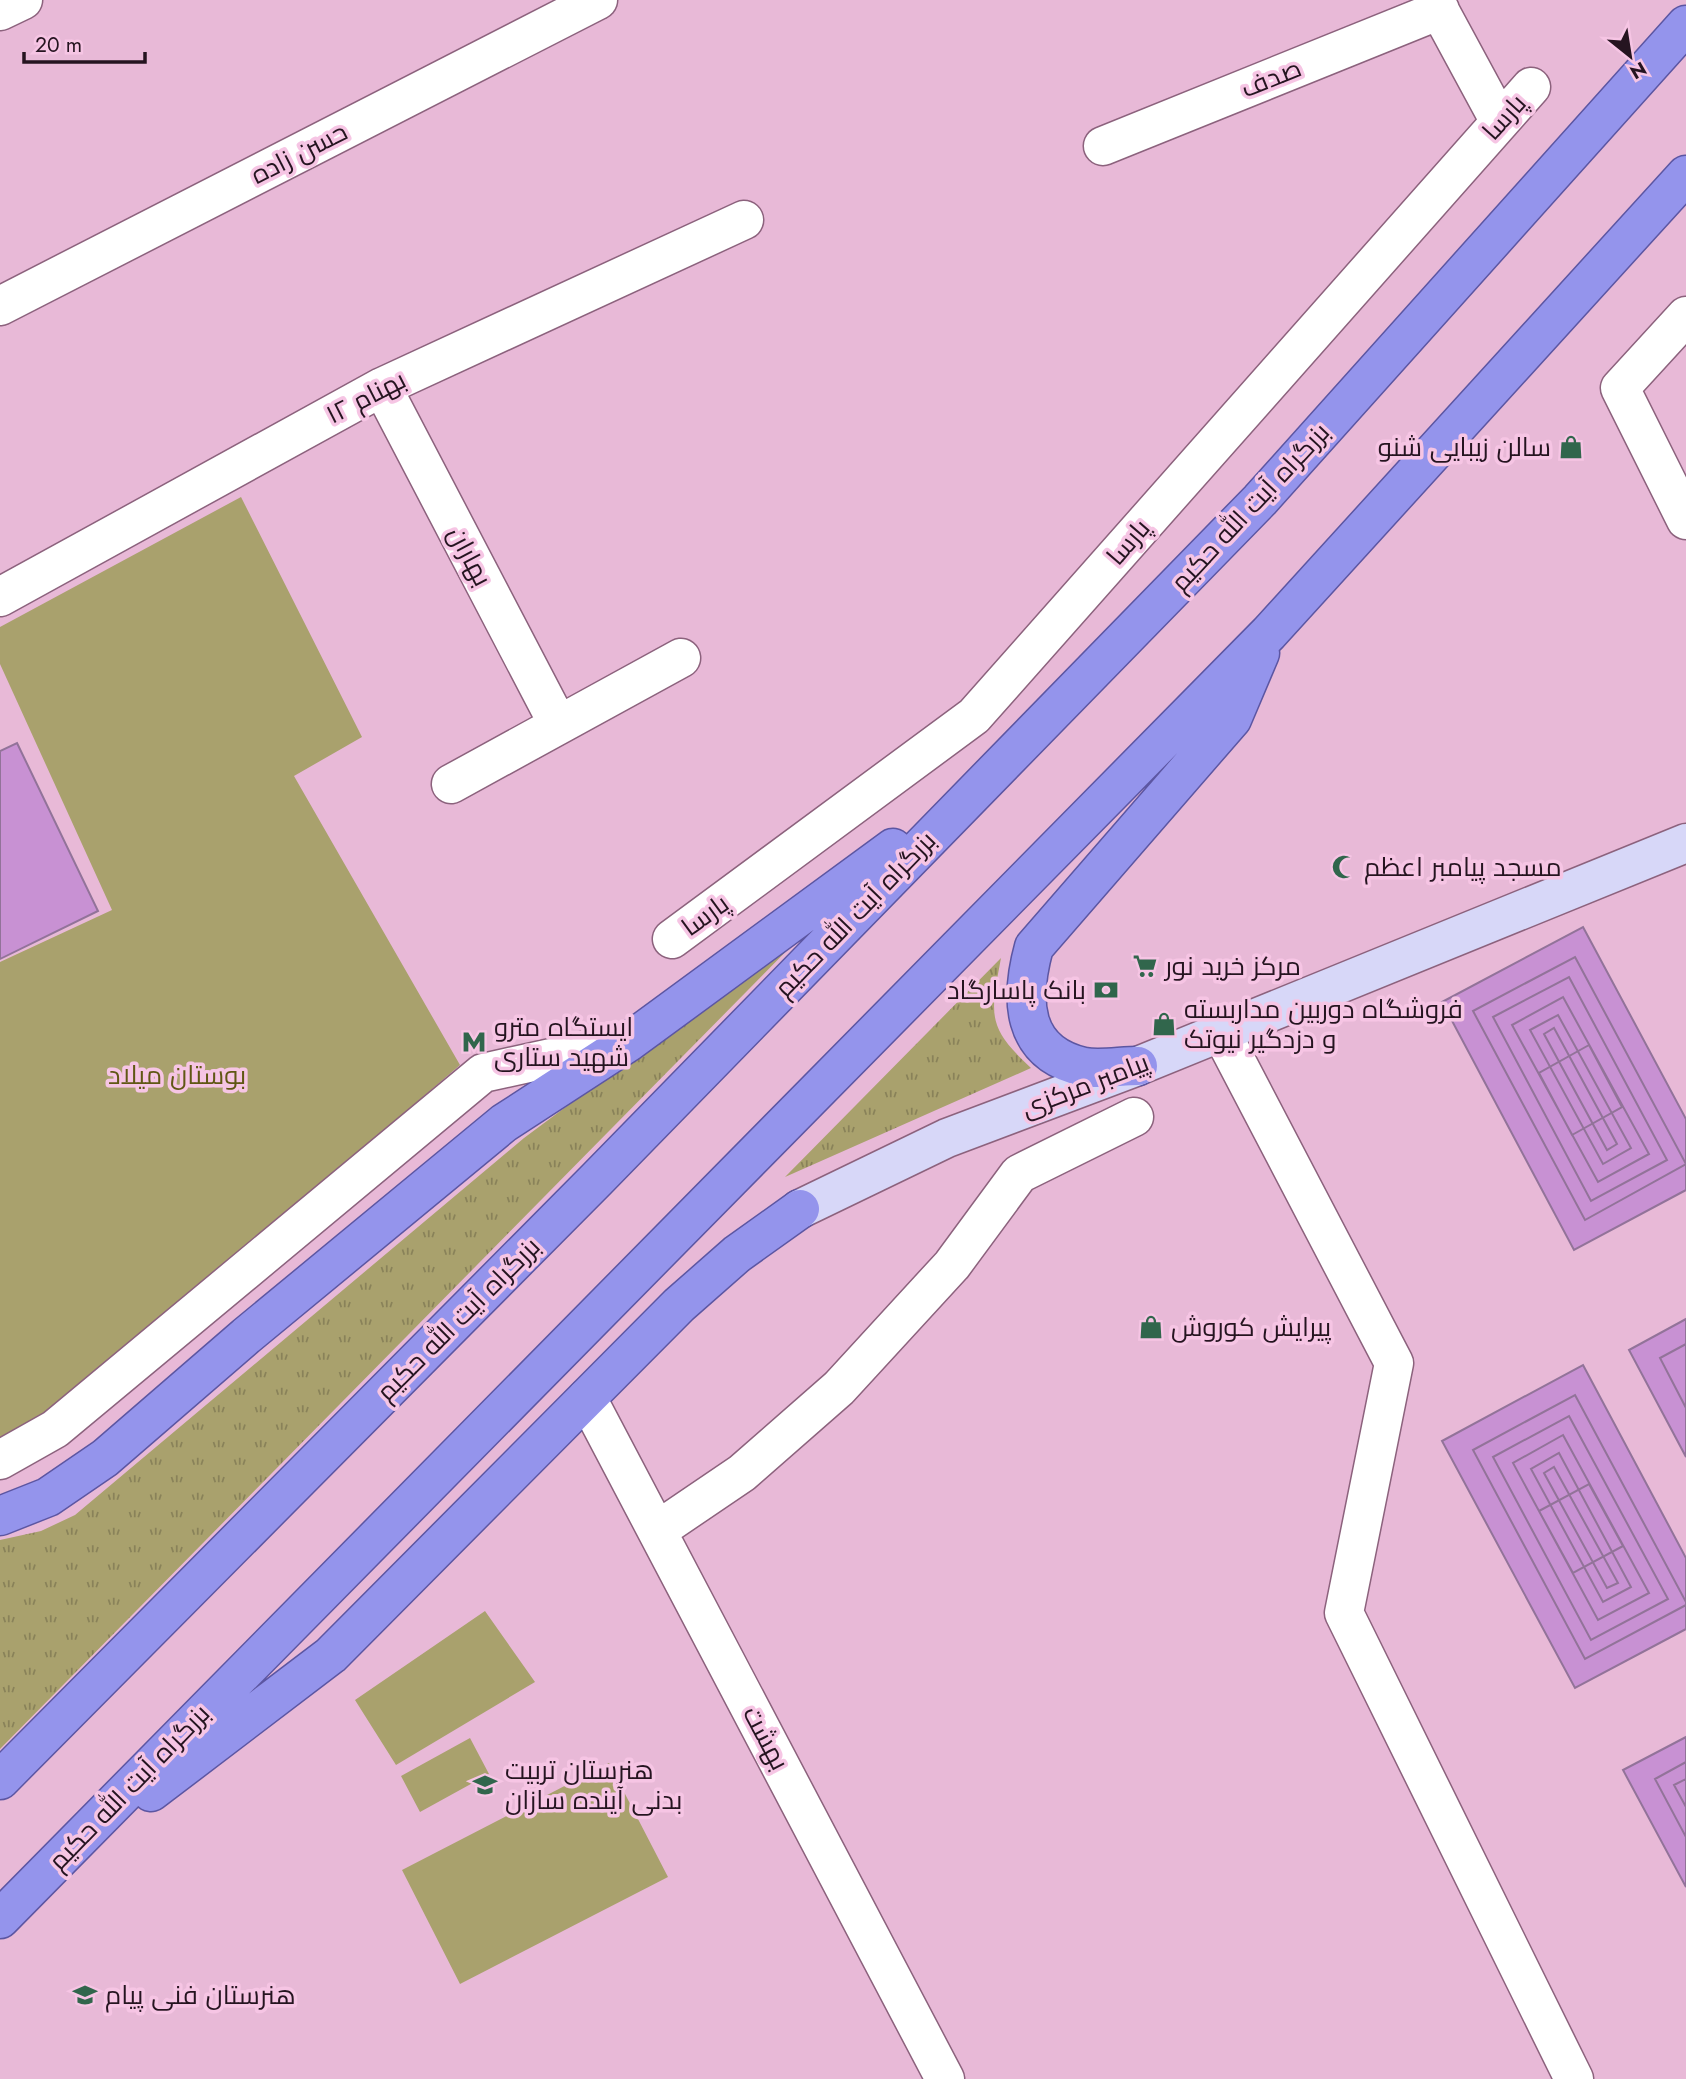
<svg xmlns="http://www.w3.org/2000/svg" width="1686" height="2079" viewBox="0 0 1686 2079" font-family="Jost,Cairo,sans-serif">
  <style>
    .grass { fill: url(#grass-tufts) }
    .park { fill: #a9a16d }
    .building { fill: #c891d3; stroke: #927399; stroke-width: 2 }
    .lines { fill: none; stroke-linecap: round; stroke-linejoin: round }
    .minor-casing { stroke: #8c627d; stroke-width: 41 }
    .tertiary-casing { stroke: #8c627d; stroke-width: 41 }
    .secondary-casing { stroke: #8c627d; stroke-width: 41 }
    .trunk-casing { stroke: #5c56a2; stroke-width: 41 }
    .minor { stroke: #fff; stroke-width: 38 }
    .tertiary { stroke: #fff; stroke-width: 38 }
    .secondary { stroke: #d7d7f8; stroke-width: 38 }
    .trunk { stroke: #9494ec; stroke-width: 38 }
    .labels { text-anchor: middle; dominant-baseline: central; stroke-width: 7; stroke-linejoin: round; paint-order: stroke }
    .street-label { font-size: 26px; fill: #251420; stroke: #f6c5e4 }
    .poi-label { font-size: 26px; fill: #251420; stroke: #f6c5e4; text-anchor: start }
    .park-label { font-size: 26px; fill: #605714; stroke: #f6c5e4 }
  </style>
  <defs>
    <pattern id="grass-tufts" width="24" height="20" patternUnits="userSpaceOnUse" patternTransform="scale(1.75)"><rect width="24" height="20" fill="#a9a16d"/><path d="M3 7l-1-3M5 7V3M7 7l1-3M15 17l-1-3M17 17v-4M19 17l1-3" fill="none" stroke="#898259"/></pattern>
  </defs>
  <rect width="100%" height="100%" fill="#e8b9d7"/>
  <path class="grass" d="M817,920L0,1749V1540L41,1531L75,1515L524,1138Z
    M1001,958C990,1016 987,1027 1031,1068L785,1177Z"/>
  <path class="park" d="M241,497L362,737L294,776L460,1065L120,1358L49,1415L0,1443V962L112,910L0,664V627Z
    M485,1611L535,1682L396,1765L355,1700Z
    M470,1738L489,1774L420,1812L401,1776Z
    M609,1763L668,1877L460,1984L402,1870Z"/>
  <path class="building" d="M17,743L98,911L0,959V751Z
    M1583,927L1686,1119V1190L1574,1250L1442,1002Z
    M1575,957L1686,1164L1585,1220L1473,1011Z
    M1569,977L1667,1160L1591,1201L1493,1017Z
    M1563,997L1649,1154L1598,1182L1512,1025Z
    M1558,1015L1631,1148L1603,1164L1530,1030Z
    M1554,1028L1617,1144L1607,1150L1544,1034Z
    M1589,1045L1622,1107L1572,1135L1539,1073Z
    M1686,1319V1457L1629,1350Z
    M1686,1344V1408L1660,1358Z
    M1583,1365L1686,1558V1629L1575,1688L1442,1441Z
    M1575,1395L1686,1602V1605L1585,1659L1473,1450Z
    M1569,1416L1668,1599L1591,1640L1493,1457Z
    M1563,1435L1649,1593L1598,1620L1513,1463Z
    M1559,1453L1631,1587L1603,1602L1531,1469Z
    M1554,1467L1618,1583L1607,1588L1544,1473Z
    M1589,1484L1623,1546L1573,1573L1539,1511Z
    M1686,1737V1887L1623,1770Z
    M1686,1762V1837L1655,1779Z
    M1686,1779V1807L1674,1785Z"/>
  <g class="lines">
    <g class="minor-casing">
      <path id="minor" d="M1434,0L1500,122
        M0,11L23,0
        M1103,146L1440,10
        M1686,316L1620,388L1686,520
        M382,387L558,724
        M0,597L382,387L744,220
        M451,784L681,658
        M672,939L974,716L1531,87
        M1221,1032L1394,1363L1344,1613L1574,2079
        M587,1398L945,2079
        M0,1460L55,1429L483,1073L628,1041
        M658,1530L742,1473L839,1388L952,1265L1019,1174L1134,1117"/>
    </g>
    <g class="tertiary-casing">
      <path id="tertiary" d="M0,306L598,0"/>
    </g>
    <g class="secondary-casing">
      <path id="secondary" d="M800,1209L947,1138L1138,1066L1686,843"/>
    </g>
    <g class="trunk-casing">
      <path id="trunk" d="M1138,1066C1121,1066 1100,1070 1084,1067C1020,1053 1020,998 1034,947L1232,719L1260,653
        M0,1516L48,1497L105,1458L246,1336L504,1123L630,1041L893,848
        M0,1780L597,1179L1260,500L1686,25
        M151,1792L331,1655L679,1305L737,1254L800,1209
        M0,1919L1269,633L1686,175"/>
    </g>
    <use href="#minor" class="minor"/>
    <use href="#tertiary" class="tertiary"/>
    <use href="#secondary" class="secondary"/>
    <use href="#trunk" class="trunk"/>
  </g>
  <defs>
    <g id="shop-bare" transform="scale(1.89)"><path d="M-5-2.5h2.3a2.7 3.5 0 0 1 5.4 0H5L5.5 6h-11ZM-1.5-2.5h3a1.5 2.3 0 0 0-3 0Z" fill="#31664c" stroke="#f6c5e4" stroke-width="2.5" paint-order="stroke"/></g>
    <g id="mosque-bare" transform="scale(1.89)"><path d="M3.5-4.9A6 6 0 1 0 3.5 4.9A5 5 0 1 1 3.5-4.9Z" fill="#31664c" stroke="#f6c5e4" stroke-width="2.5" paint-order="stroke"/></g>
    <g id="supermarket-bare" transform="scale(1.89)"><path d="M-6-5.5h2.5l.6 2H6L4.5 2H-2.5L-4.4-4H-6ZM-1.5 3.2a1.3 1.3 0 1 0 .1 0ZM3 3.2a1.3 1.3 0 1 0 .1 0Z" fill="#31664c" stroke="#f6c5e4" stroke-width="2.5" paint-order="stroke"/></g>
    <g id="bank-bare" transform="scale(1.89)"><path d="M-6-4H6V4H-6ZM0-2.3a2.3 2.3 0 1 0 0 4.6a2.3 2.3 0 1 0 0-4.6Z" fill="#31664c" stroke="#f6c5e4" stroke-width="2.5" paint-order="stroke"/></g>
    <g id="metro-bare" transform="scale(1.89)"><path d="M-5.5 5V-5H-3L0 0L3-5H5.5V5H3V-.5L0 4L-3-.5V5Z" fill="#31664c" stroke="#f6c5e4" stroke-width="2.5" paint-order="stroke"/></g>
    <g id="school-bare" transform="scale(1.89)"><path d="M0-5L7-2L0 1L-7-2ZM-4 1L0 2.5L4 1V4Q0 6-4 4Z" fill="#31664c" stroke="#f6c5e4" stroke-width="2.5" paint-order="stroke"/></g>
  </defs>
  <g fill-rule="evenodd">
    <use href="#shop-bare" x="1571" y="447"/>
    <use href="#mosque-bare" x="1344" y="867"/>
    <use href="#supermarket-bare" x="1145" y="966"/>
    <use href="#bank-bare" x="1106" y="990"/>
    <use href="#shop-bare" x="1164" y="1024"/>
    <use href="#metro-bare" x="474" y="1042"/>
    <use href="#shop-bare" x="1151" y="1327"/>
    <use href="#school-bare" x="485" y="1785"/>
    <use href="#school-bare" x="85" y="1995"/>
  </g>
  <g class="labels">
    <g class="street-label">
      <text transform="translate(1271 78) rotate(-22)">صدف</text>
      <text transform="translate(1504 117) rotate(-48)">پارسا</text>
      <text transform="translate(299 153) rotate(-27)">حسن زاده</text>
      <text transform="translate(366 397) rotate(-27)">بهنام ۱۲</text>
      <text transform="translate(1250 507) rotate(-47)">بزرگراه آیت الله حکیم</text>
      <text transform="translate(1128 542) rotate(-49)">پارسا</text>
      <text transform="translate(470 556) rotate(62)">بهاران</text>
      <text transform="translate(855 914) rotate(-46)">بزرگراه آیت الله حکیم</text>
      <text transform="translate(705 915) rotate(-36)">پارسا</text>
      <text transform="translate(1085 1085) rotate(-21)">پیامبر مرکزی</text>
      <text transform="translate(458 1319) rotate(-45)">بزرگراه آیت الله حکیم</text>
      <text transform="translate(766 1738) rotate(62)">بهشت</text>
      <text transform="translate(129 1787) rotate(-46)">بزرگراه آیت الله حکیم</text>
    </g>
    <g class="poi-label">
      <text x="1551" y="447" text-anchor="end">سالن زیبایی شنو</text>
      <text x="1364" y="867">مسجد پیامبر اعظم</text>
      <text x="1165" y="966">مرکز خرید نور</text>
      <text x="1086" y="990" text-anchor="end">بانک پاسارگاد</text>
      <text x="1184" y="1009">فروشگاه دوربین مداربسته<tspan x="1184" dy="30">و دزدگیر نیوتک‌</tspan></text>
      <text x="494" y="1027">ایستگاه مترو<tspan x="494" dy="30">شهید ستاری</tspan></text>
      <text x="1171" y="1327">پیرایش کوروش</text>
      <text x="505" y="1770">هنرستان تربیت<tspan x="505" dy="30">بدنی آینده سازان</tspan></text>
      <text x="105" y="1995">هنرستان فنی پیام</text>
    </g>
    <g class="park-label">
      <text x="177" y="1075">بوستان میلاد</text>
    </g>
  </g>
  <g transform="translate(1630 56) rotate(150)" stroke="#f6c5e4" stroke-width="5" paint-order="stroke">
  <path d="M0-5L12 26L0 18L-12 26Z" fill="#251420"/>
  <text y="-10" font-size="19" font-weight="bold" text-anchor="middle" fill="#251420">N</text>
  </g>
  <path d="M24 52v10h121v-10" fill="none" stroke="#251420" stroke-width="3.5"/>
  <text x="35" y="52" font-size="21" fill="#251420" stroke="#f6c5e4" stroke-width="5" paint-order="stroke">20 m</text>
</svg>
